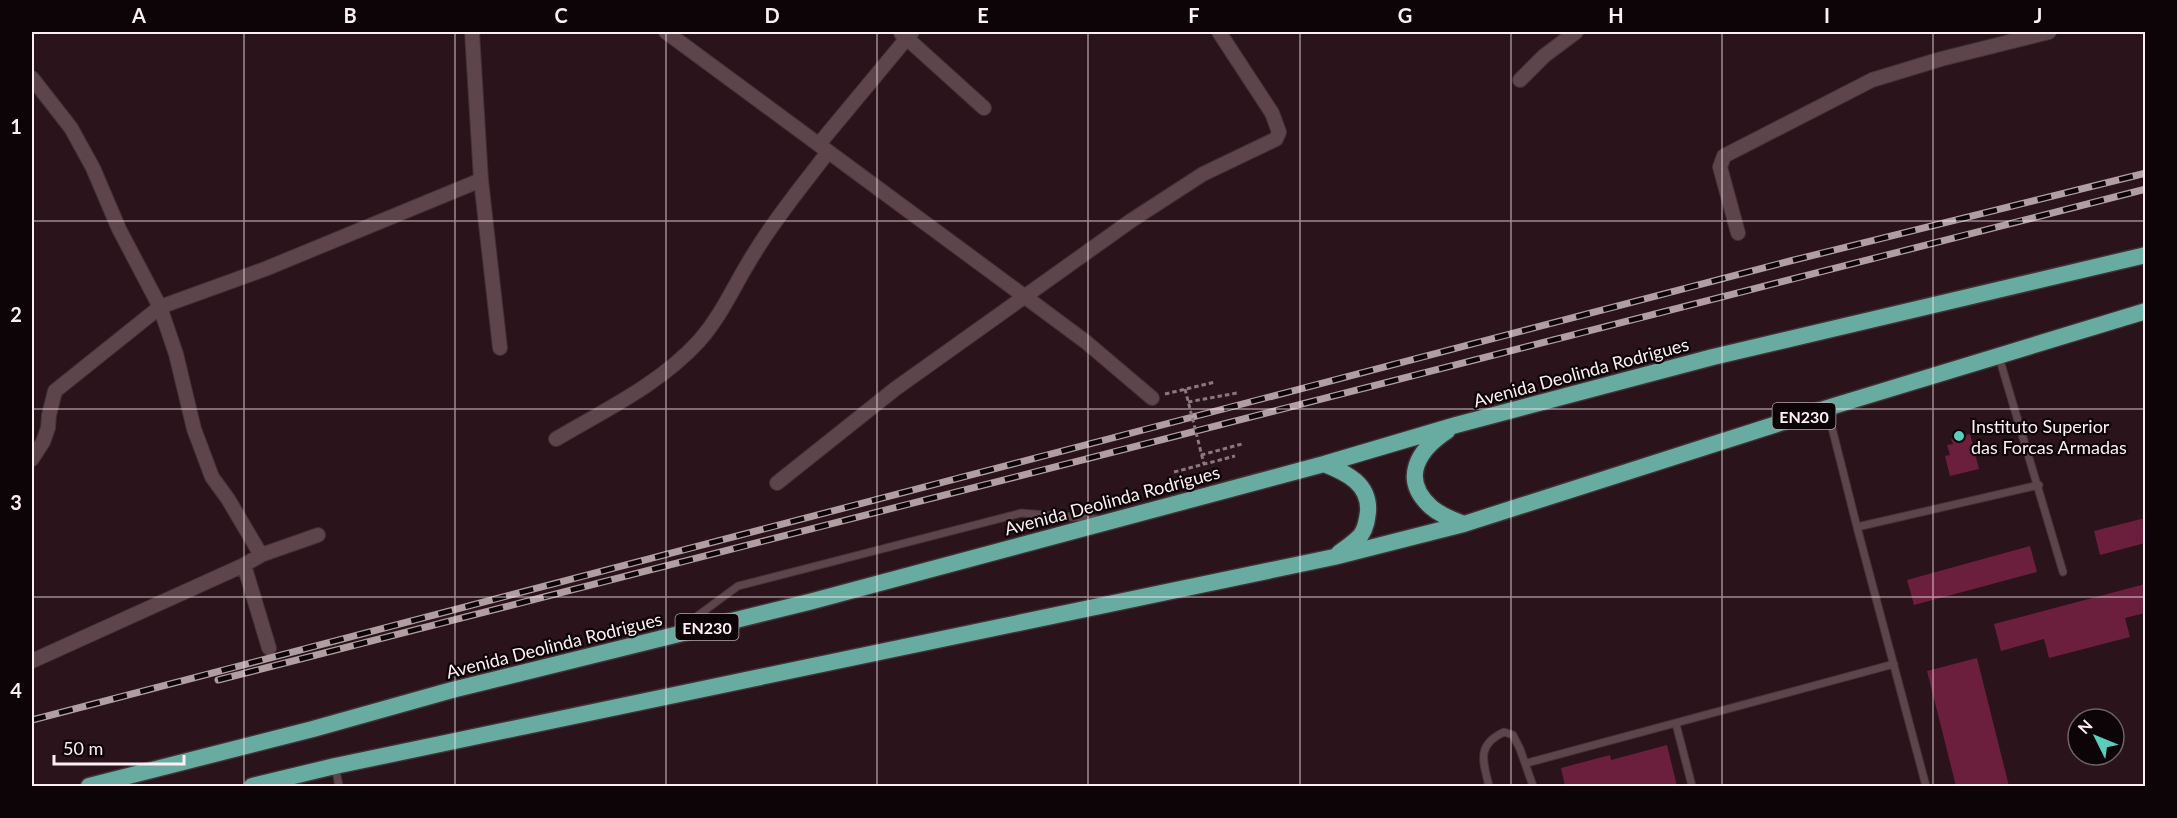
<svg xmlns="http://www.w3.org/2000/svg" width="2177" height="818" viewBox="0 0 2177 818" font-family="Lato,sans-serif">
  <style>
    .building { fill: #6b1f3d }
    .lines { fill: none; stroke-linecap: round; stroke-linejoin: round }
    .service-casing { stroke: #403135; stroke-width: 9 }
    .minor-casing { stroke: #403135; stroke-width: 16 }
    .trunk-casing { stroke: #403135; stroke-width: 19 }
    .path { stroke: #8b787e; stroke-width: 3; stroke-dasharray: 4.5 3; stroke-linecap: butt }
    .service { stroke: #5e444b; stroke-width: 7 }
    .minor { stroke: #5e444b; stroke-width: 14 }
    .trunk { stroke: #68aba0; stroke-width: 16 }
    .rail-casing { stroke: #b09ea3; stroke-width: 7 }
    .rail { stroke: #0c0406; stroke-width: 4.5; stroke-dasharray: 14; stroke-linecap: butt }
    .path-bridge { stroke: #8b787e; stroke-width: 3; stroke-dasharray: 4.5 3; stroke-linecap: butt }
    .grid { fill: none; stroke: #fdeff3; stroke-width: 1.5; stroke-opacity: 0.55 }
    .poi-dot { fill: #5bcebb; stroke: #0c0406; stroke-width: 2 }
    .labels { text-anchor: middle; dominant-baseline: central; stroke-width: 4.5; stroke-linejoin: round; paint-order: stroke }
    .shield { fill: #0c0406; stroke: #b5a8ac; stroke-width: 1.5 }
    .shield-label { font-size: 16px; font-weight: bold; fill: #fdeff3 }
    .street-label { font-size: 18px; fill: #fdeff3; stroke: #0c0406 }
    .poi-label { font-size: 18px; fill: #fdeff3; stroke: #0c0406; text-anchor: start }
    .neatline { fill: none; stroke: #fdeff3; stroke-width: 2 }
    .grid-label { font-size: 20px; text-anchor: middle; font-weight: bold; fill: #fdeff3 }
  </style>
  <rect width="100%" height="100%" fill="#2a131a"/>
  <path class="building" d="M1970,434L1979,469L1950,476L1945,456L1950,455L1947,445L1953,444L1951,439Z
    M2145,518V543L2100,555L2094,531Z
    M2030,546L2037,572L1914,605L1907,580Z
    M2145,584V613L2125,618L2130,637L2049,658L2044,639L2001,651L1994,624Z
    M1977,658L2009,786H1956L1927,671Z
    M1667,745L1677,786H1565L1561,768L1610,755L1611,760Z"/>
  <g class="lines">
    <g class="service-casing">
      <path id="service" d="M1999,357L2063,572
        M1827,408L1857,527
        M681,628L738,586L1021,513L1097,519
        M1676,724L1692,786
        M1527,763L1894,664
        M335,766L339,786
        M1489,786C1483,761 1476,745 1504,732L1513,735L1520,749L1533,786
        M1926,786L1857,527L2039,485"/>
    </g>
    <g class="minor-casing">
      <path id="minor" d="M472,32L481,180L500,348
        M666,32L1024,296L1086,342L1152,398
        M901,33L984,108
        M32,78L71,128L93,168L119,229L160,307L176,354L194,429L212,477L228,499L261,555L244,565L269,648
        M1520,80L1544,56L1576,32
        M819,144L912,32
        M1738,233L1720,167L1724,156L1872,80L1941,59L2049,32
        M556,439C605,410 660,384 699,341C723,314 736,281 755,252C776,217 803,185 828,152
        M32,459L43,442L48,428L49,415L55,391L160,307L265,269L481,180
        M777,483L895,389L1132,220L1203,174L1276,139L1279,132L1272,113L1219,32
        M261,555L318,535
        M32,661L244,565"/>
    </g>
    <g class="trunk-casing">
      <path id="trunk" d="M1447,431C1418,450 1400,479 1431,507C1440,515 1453,520 1464,524
        M1324,464C1347,473 1370,484 1368,512C1367,520 1366,528 1361,535C1355,542 1347,547 1339,553
        M89,786L313,729L452,690L809,602L1324,464L1456,425L1713,357L2146,255
        M252,786L335,766L1334,557L1464,524L1827,408L2146,311"/>
    </g>
    <path class="path" d="M1165,394L1215,382
      M1188,402L1237,393
      M1201,455L1242,444
      M1174,472L1235,456"/>
    <use href="#service" class="service"/>
    <use href="#minor" class="minor"/>
    <use href="#trunk" class="trunk"/>
    <g class="rail-casing">
      <path id="rail" d="M218,680L2146,189
        M32,720L1790,261L2146,173"/>
    </g>
    <use href="#rail" class="rail"/>
    <path class="path-bridge" d="M1185,389L1204,464"/>
  </g>
  <path class="grid" d="M244,32V786M455,32V786M666,32V786M877,32V786M1088,32V786M1300,32V786M1511,32V786M1722,32V786M1933,32V786M32,221H2146M32,409H2146M32,597H2146"/>
  <circle class="poi-dot" cx="1959" cy="436" r="6"/>
  <g class="labels">
    <g class="shield">
      <rect x="1772.5" y="403" width="63" height="26" rx="4.5"/>
      <rect x="675.5" y="614" width="63" height="26" rx="4.5"/>
    </g>
    <g class="shield-label">
      <text x="1804" y="416">EN230</text>
      <text x="707" y="627">EN230</text>
    </g>
    <g class="street-label">
      <text transform="translate(1581 372) rotate(-15)">Avenida Deolinda Rodrigues</text>
      <text transform="translate(1112 500) rotate(-15)">Avenida Deolinda Rodrigues</text>
      <text transform="translate(554 645) rotate(-14)">Avenida Deolinda Rodrigues</text>
    </g>
    <g class="poi-label">
      <text x="1971" y="426">Instituto Superior<tspan x="1971" dy="21">das Forcas Armadas</tspan></text>
    </g>
  </g>
  <rect width="2177" height="818" fill="none" stroke="#0c0406" stroke-width="66"/>
  <g transform="translate(2096 737) rotate(313)"><circle r="28" fill="#0c0406" stroke="#6c6265" stroke-width="1.5"/>
  <path d="M0-4.5L10 22L0 15L-10 22Z" fill="#5bcebb"/>
  <text y="-9" font-size="16" font-weight="bold" text-anchor="middle" fill="#fdeff3">N</text>
  </g>
  <path d="M54 755v9h130v-9" fill="none" stroke="#fdeff3" stroke-width="3"/>
  <text x="63" y="755" font-size="18" fill="#fdeff3" stroke="#0c0406" stroke-width="4.5" paint-order="stroke">50 m</text>
  <rect x="33" y="33" width="2111" height="752" class="neatline"/>
  <g class="grid-label">
    <text x="139" y="23">A</text>
    <text x="350" y="23">B</text>
    <text x="561" y="23">C</text>
    <text x="772" y="23">D</text>
    <text x="983" y="23">E</text>
    <text x="1194" y="23">F</text>
    <text x="1405" y="23">G</text>
    <text x="1616" y="23">H</text>
    <text x="1827" y="23">I</text>
    <text x="2038" y="23">J</text>
    <text x="16" y="134">1</text>
    <text x="16" y="322">2</text>
    <text x="16" y="510">3</text>
    <text x="16" y="698">4</text>
  </g>
</svg>
